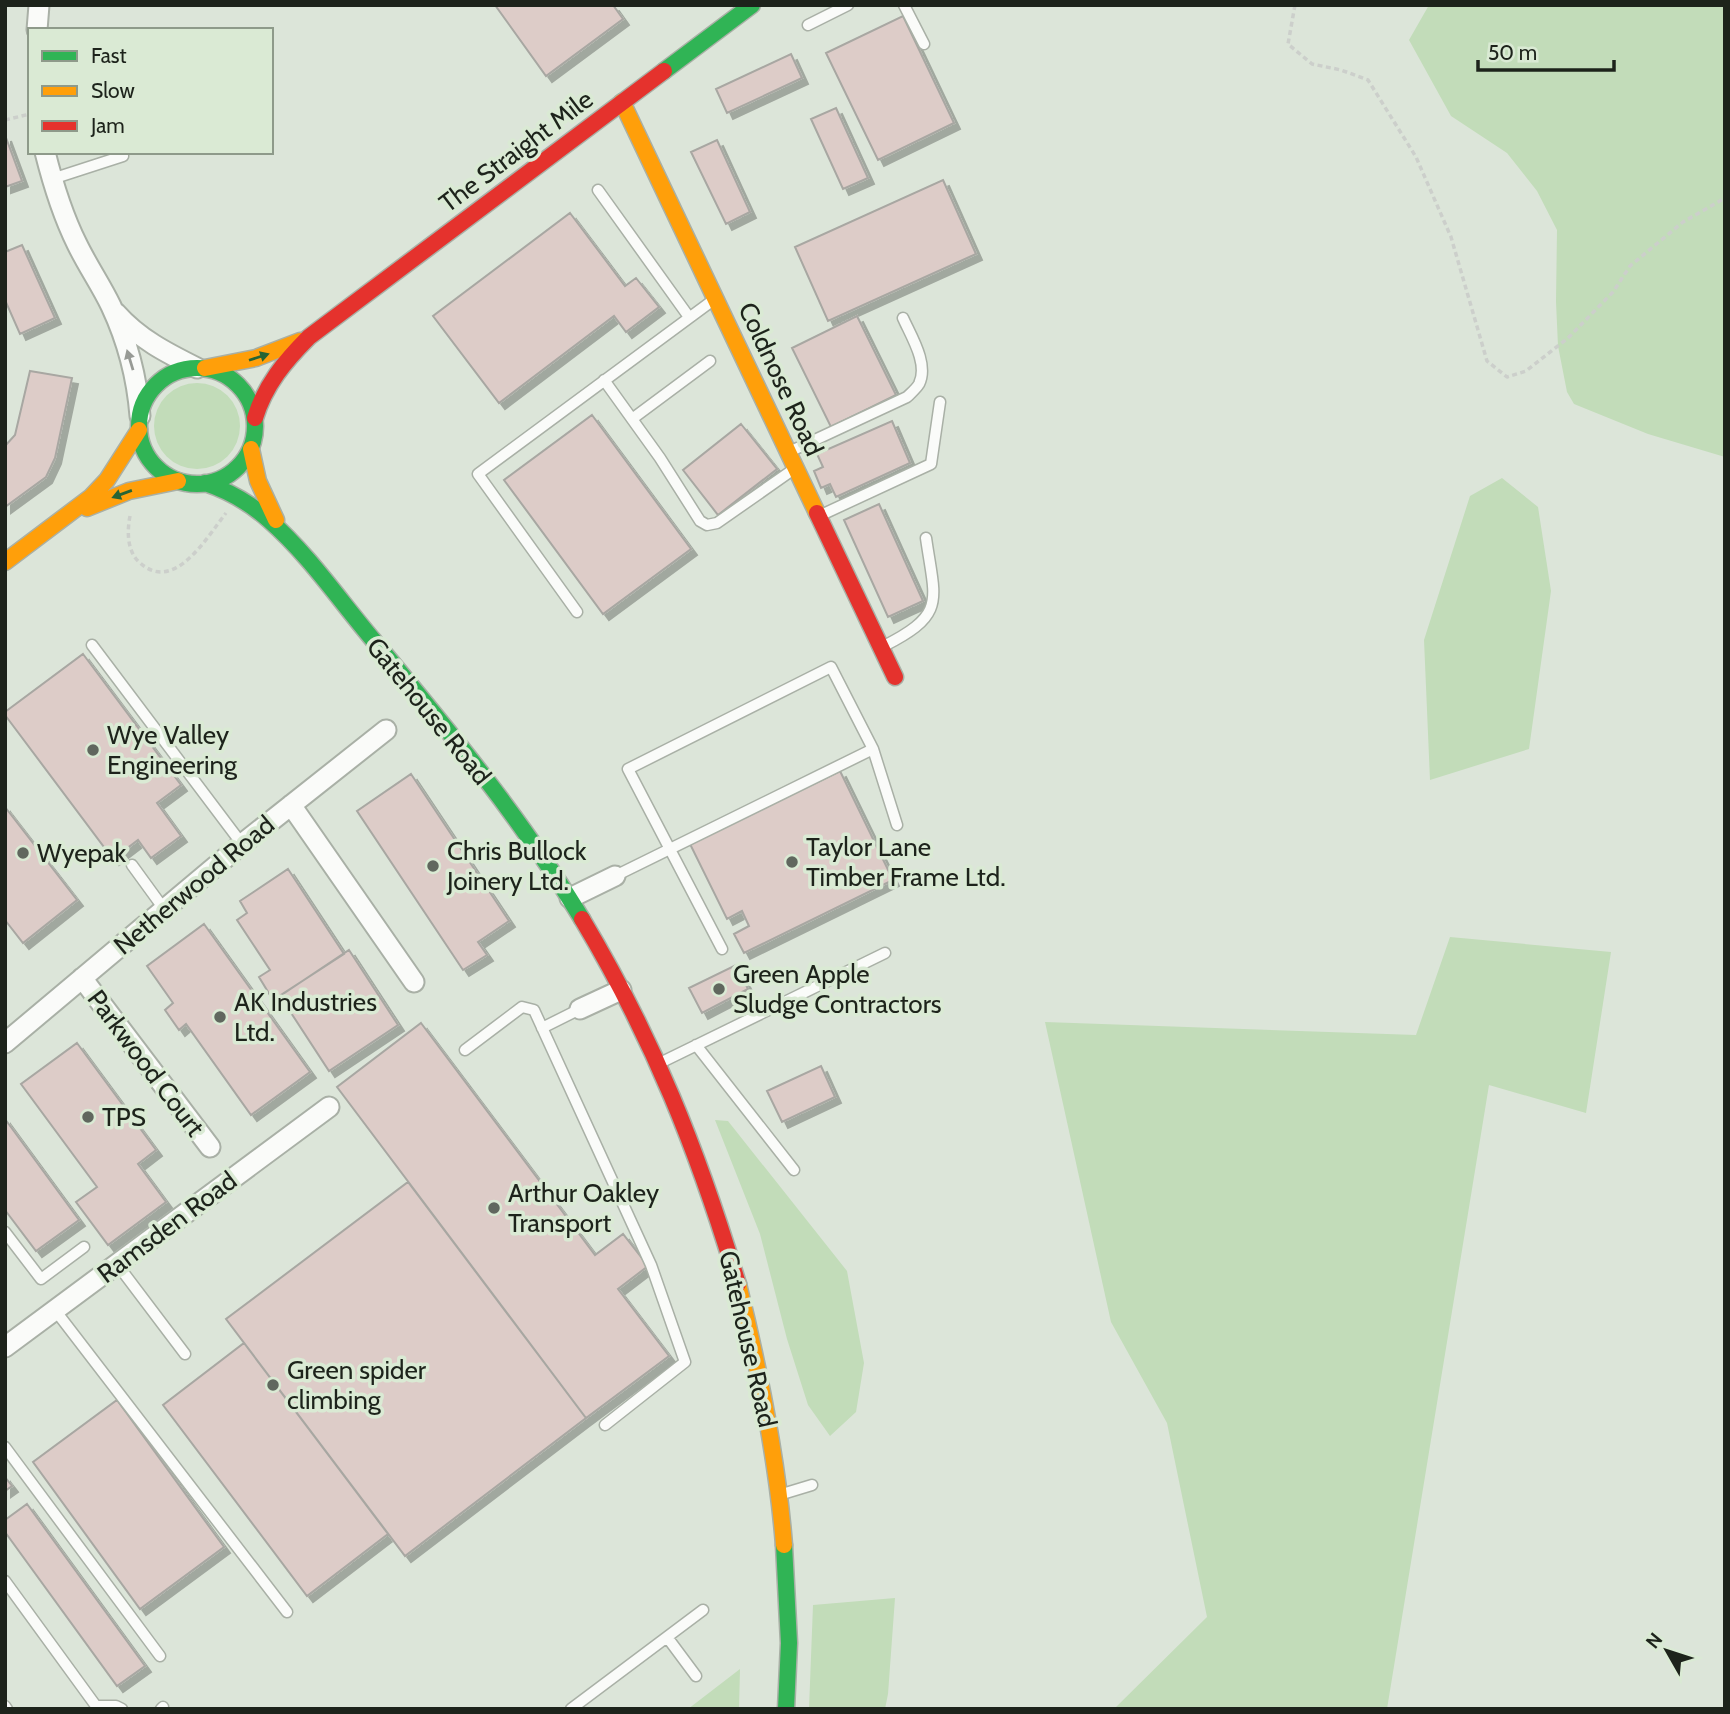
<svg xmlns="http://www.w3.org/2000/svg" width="1730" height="1714" viewBox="0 0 1730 1714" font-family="Cabin,sans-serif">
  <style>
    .green { fill: #c2dcb9 }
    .building { fill: #ddccc8; stroke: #a8a7a2; stroke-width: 2; filter: url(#shadow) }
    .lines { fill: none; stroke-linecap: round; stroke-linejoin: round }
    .lane-casing { stroke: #a9b0a6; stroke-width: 13 }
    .street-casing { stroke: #a9b0a6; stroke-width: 23 }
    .fast-casing { stroke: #a9b0a6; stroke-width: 19 }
    .slow-casing { stroke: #a9b0a6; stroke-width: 19 }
    .jam-casing { stroke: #a9b0a6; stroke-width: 19 }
    .path { stroke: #cccfcb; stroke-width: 3.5; stroke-dasharray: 5 3.5; stroke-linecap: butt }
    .lane { stroke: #fafbf9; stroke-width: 10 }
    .street { stroke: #fafbf9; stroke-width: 19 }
    .fast { stroke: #30b455; stroke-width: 16 }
    .slow { stroke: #ff9f0a; stroke-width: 16 }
    .jam { stroke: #e5322d; stroke-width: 16 }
    .oneway { fill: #266435 }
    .oneway2 { fill: #979a95 }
    .poi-dot { fill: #60675e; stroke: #daead4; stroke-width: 2.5 }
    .labels { text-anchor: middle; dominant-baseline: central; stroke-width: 7; stroke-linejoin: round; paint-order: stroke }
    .street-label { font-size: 26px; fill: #1d231b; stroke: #daead4 }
    .poi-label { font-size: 26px; fill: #1d231b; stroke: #daead4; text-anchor: start }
  </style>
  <defs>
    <filter id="shadow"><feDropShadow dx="6" dy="6" stdDeviation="0" flood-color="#0004"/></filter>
  </defs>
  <rect width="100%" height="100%" fill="#dce5d9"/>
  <path class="green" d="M1429,5H1725V457L1648,434L1574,404L1567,392L1558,346L1556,302L1557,230L1537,191L1507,153L1451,116L1409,40Z
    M154 426a43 43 0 1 1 86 0a43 43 0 1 1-86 0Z
    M1502,478L1538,507L1551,591L1529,749L1430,780L1424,640L1470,496Z
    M1450,937L1611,952L1586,1113L1489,1085L1387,1709H1114L1207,1617L1167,1423L1111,1322L1045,1022L1416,1035Z
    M715,1120L728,1121L847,1271L864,1363L856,1412L830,1436L808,1405L787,1339L760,1234Z
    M895,1598L888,1694L885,1709H809L813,1605Z
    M740,1669L739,1709H688Z"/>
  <path class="building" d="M495,5H613L623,19L546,76Z
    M903,16L954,123L878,160L826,53Z
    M791,54L802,78L727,113L716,89Z
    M836,108L868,178L843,189L811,119Z
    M5,135L22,181L5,187Z
    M717,140L750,212L726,224L691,152Z
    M943,180L976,254L828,321L795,247Z
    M570,213L625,286L636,278L659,307L626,332L614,316L499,403L433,316Z
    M22,245L55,318L20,334L5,300V252Z
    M857,316L896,395L831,427L792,348Z
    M30,371L72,378L55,458L46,477L5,507V446L15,435Z
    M592,415L691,549L603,614L504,480Z
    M892,421L910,463L836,497L830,484L821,488L814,471L823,467L817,454Z
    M741,424L777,469L718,515L683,470Z
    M879,504L923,601L888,617L844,520Z
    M83,654L181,785L157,803L181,836L151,858L138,840L113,859L5,715V712Z
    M840,771L893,880L744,953L734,934L749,926L742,911L727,919L690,844Z
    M411,774L509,921L478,942L487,955L463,970L357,811Z
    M5,807L77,900L23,943L5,920Z
    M288,869L344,954L273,1000L259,977L270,970L237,920L247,913L240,901Z
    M204,924L310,1072L251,1115L186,1024L179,1030L165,1010L173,1003L147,966Z
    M349,950L398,1025L329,1071L280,996Z
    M736,965L748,989L702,1013L689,988Z
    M421,1023L595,1255L623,1234L648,1266L618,1289L669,1356L586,1418L337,1087Z
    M77,1043L156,1150L138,1164L166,1202L108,1245L76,1202L97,1187L21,1084Z
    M821,1066L835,1097L782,1122L767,1091Z
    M5,1119L79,1220L36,1251L5,1210Z
    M408,1182L586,1418L405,1556L226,1319Z
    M244,1343L388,1534L307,1596L163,1405Z
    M117,1400L224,1547L140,1609L33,1462Z
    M5,1477L12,1486L5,1491Z
    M27,1504L145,1666L117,1686L5,1532V1520Z"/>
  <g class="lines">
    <g class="lane-casing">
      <path id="lane" d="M904,5L924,44
        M808,25L848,5
        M52,179L123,156
        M598,190L689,317
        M604,380L660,458L700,521L707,525L717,523L794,469
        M632,419L710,361
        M789,452L907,397C911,393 916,389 919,384C929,364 911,336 903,318
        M819,516L931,464L940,402
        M577,612L478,474L712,301
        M92,645L242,844
        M884,646C947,614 935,601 926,538
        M132,865L164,909
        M615,876L873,749
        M722,949L628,769L831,667L873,749L897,825
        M542,1028L580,1009
        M696,1045L794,1170
        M465,1050L522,1007L534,1010L651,1265L685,1362L605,1425
        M662,1062L885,953
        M5,1232L41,1279L84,1247
        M117,1264L185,1354
        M55,1310L287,1612
        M5,1447L160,1656
        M779,1495L812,1485
        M5,1581L96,1706H116L122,1709
        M667,1637L696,1676
        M5,1706L7,1709
        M161,1709L163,1707
        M571,1709L703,1610"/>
    </g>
    <g class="street-casing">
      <path id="street" d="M37,30L39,5
        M45,152C53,184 62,214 77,244C87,265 101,285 111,306C127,340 137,378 140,416
        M116,313C139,339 167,353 197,368
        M291,805L414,982
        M570,898L615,876
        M82,978L210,1147
        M580,1009L621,990
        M5,1043L242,844L386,730
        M5,1347L329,1107"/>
    </g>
    <g class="fast-casing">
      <path id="fast" d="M664,71L752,5
        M139 426a58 58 0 1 1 116 0a58 58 0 1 1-116 0Z
        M205,483C229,491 250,503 269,520C309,555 340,601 374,641C448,730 523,820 582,919
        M784,1545L789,1643L786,1709"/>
    </g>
    <g class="slow-casing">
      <path id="slow" d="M622,102L817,513
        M205,368L256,358L300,341
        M251,449L258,481L276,520
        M87,508L129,491L178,481
        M5,562L91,497L107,480L139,430
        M738,1284C759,1369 777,1457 784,1545"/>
    </g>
    <g class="jam-casing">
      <path id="jam" d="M255,418C265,385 285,361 309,337L664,71
        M817,513L895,677
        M582,919C653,1038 698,1151 738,1284"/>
    </g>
    <path class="path" d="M1295,5L1288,44L1312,64L1341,70L1368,80L1416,157L1451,237L1487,361L1507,377L1526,371L1568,338L1613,292L1630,266L1683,222L1725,198
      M5,120L30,114
      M130,516C127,531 127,551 139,562C174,595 207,537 226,513"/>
    <use href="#lane" class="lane"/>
    <use href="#street" class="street"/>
    <use href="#fast" class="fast"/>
    <use href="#slow" class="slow"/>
    <use href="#jam" class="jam"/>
  </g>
  <defs><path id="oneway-solid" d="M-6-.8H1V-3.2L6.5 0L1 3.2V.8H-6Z" transform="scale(1.75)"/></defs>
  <g class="oneway">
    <use href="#oneway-solid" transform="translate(259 357) rotate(-18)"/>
    <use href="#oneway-solid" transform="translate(122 494) rotate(160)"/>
  </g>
  <use class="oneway2" href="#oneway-solid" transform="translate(130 360) rotate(-107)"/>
  <g class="poi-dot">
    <circle cx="93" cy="750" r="7"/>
    <circle cx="23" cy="853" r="7"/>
    <circle cx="792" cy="862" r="7"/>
    <circle cx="433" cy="866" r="7"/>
    <circle cx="719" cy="989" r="7"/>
    <circle cx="220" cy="1017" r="7"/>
    <circle cx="88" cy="1117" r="7"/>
    <circle cx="494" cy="1208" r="7"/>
    <circle cx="273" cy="1385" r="7"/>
  </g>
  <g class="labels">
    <g class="street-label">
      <text transform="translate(516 151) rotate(-37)">The Straight Mile</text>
      <text transform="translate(781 379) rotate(65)">Coldnose Road</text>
      <text transform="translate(429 711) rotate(51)">Gatehouse Road</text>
      <text transform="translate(194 885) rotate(-40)">Netherwood Road</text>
      <text transform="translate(146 1063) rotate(53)">Parkwood Court</text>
      <text transform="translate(167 1227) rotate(-37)">Ramsden Road</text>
      <text transform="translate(748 1339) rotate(77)">Gatehouse Road</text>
    </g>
    <g class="poi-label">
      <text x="107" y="735">Wye Valley<tspan x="107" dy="30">Engineering</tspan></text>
      <text x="806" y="847">Taylor Lane<tspan x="806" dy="30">Timber Frame Ltd.</tspan></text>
      <text x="447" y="851">Chris Bullock<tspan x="447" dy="30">Joinery Ltd.</tspan></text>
      <text x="37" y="853">Wyepak</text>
      <text x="733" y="974">Green Apple<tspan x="733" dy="30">Sludge Contractors</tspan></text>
      <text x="234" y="1002">AK Industries<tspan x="234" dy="30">Ltd.</tspan></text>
      <text x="102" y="1117">TPS</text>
      <text x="508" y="1193">Arthur Oakley<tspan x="508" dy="30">Transport</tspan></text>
      <text x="287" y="1370">Green spider<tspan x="287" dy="30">climbing</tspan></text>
    </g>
  </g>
  <rect width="1730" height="1714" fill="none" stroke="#1d231b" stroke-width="14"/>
  <rect x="28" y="28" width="245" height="126" fill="#daead4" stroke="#8e9a8a" stroke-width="2"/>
  <rect x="42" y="51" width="35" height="10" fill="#30b455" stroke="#8e9a8a" stroke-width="2"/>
  <text x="91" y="63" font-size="21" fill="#1d231b">Fast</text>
  <rect x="42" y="86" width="35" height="10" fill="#ff9f0a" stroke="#8e9a8a" stroke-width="2"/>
  <text x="91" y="98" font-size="21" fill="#1d231b">Slow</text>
  <rect x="42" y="121" width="35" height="10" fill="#e5322d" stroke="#8e9a8a" stroke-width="2"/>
  <text x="91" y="133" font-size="21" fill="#1d231b">Jam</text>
  <g transform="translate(1667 1651) rotate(309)" stroke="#daead4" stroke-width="5" paint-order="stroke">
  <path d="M0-5L12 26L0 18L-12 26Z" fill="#1d231b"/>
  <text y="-10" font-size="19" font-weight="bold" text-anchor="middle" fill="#1d231b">N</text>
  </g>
  <path d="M1478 60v10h136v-10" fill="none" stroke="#1d231b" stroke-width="3.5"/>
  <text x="1488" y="60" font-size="21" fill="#1d231b" stroke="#daead4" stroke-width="5" paint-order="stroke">50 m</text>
</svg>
